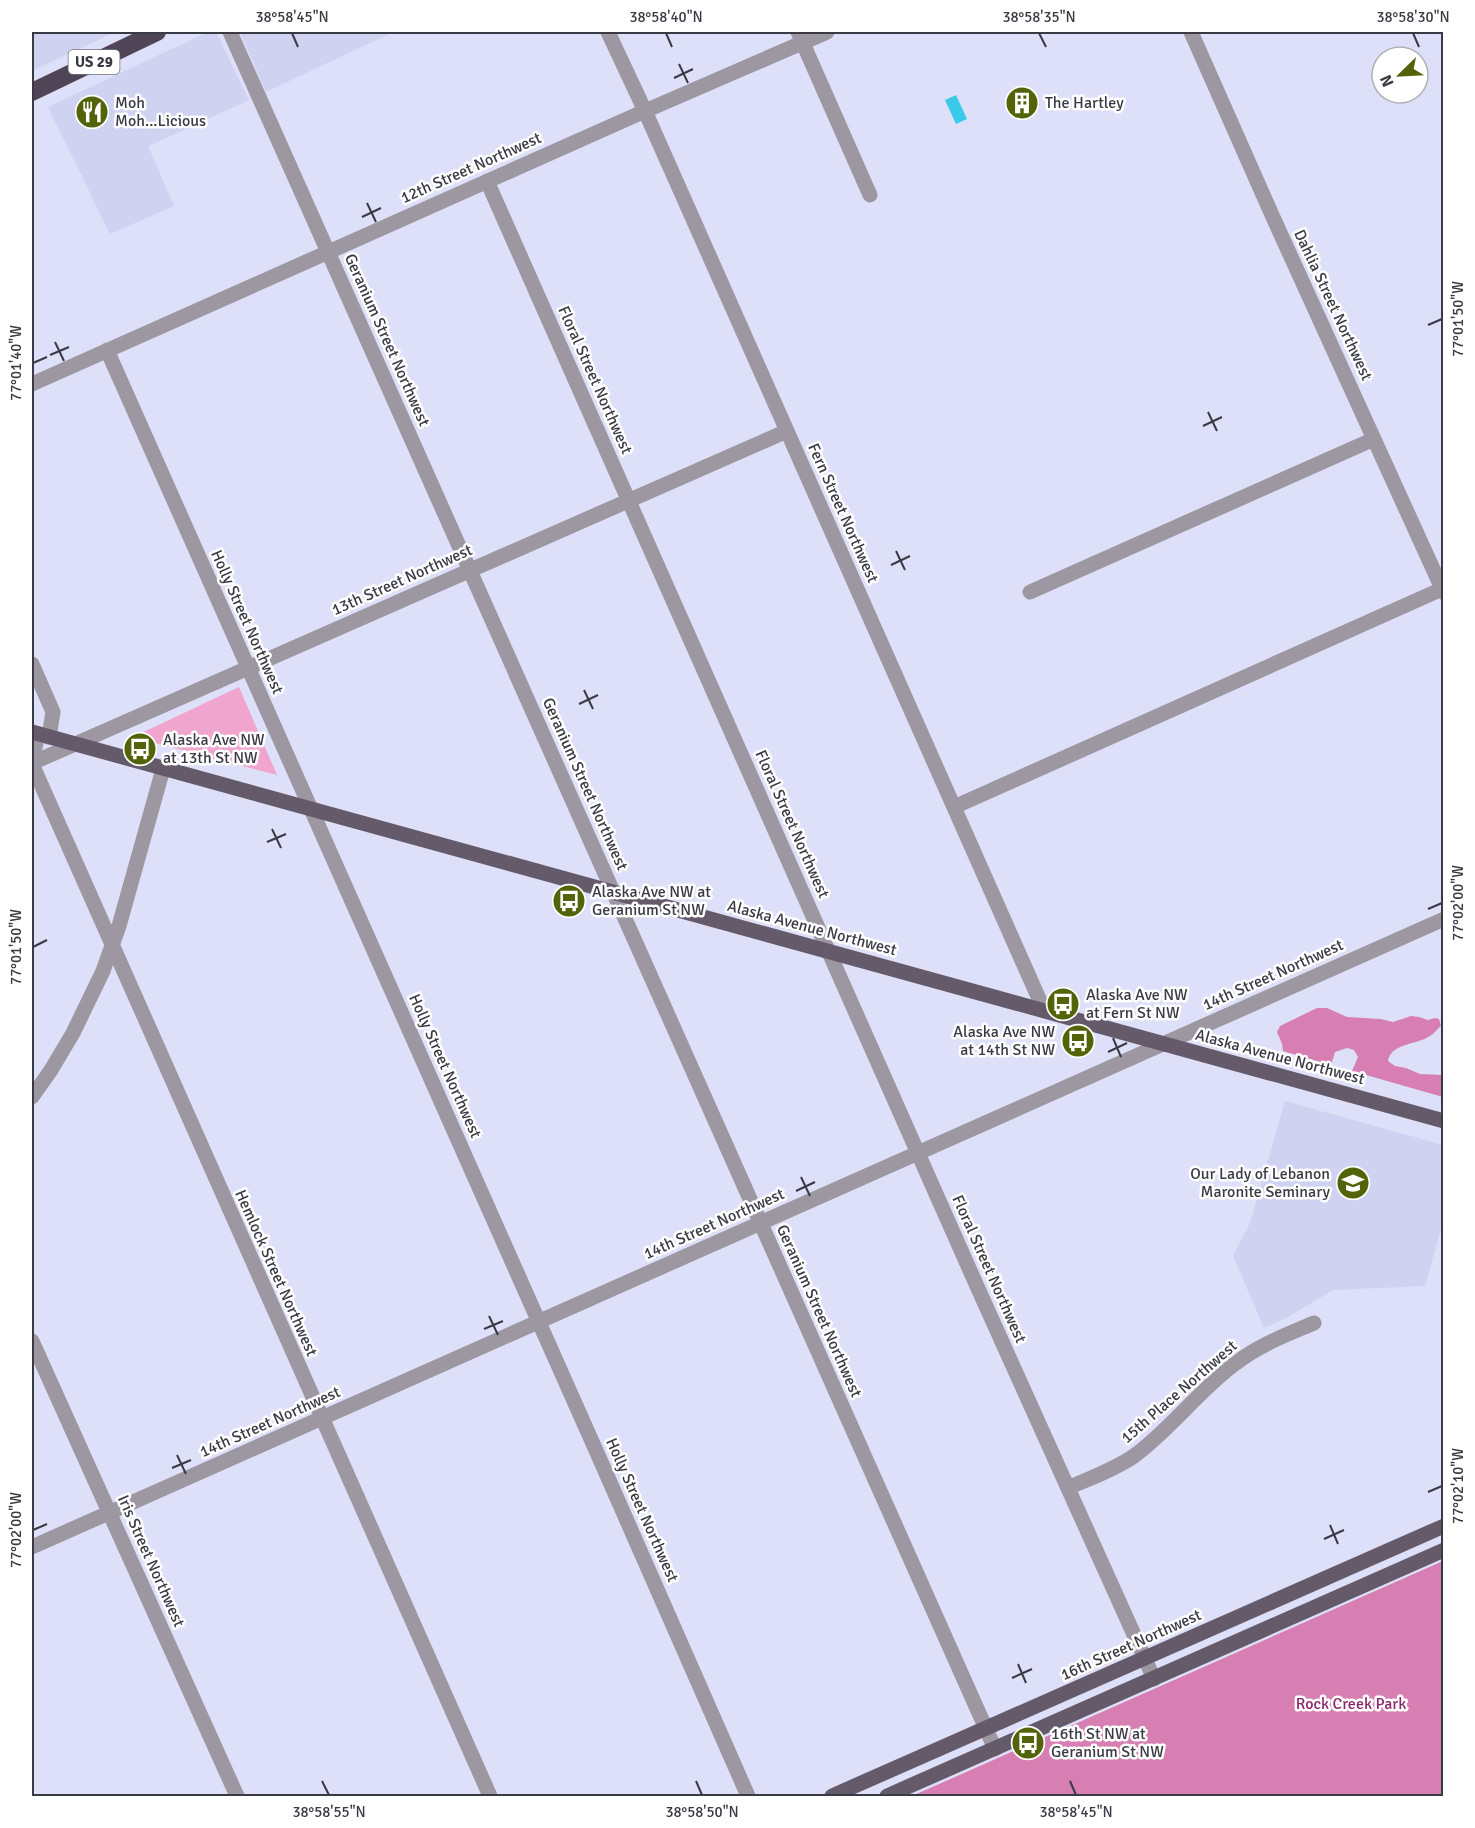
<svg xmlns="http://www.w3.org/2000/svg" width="1475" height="1828" viewBox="0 0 1475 1828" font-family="Signika,sans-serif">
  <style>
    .built { fill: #cfd2f0 }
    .green { fill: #efa5ce }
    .forest { fill: #d77fb2 }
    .water { fill: #39caea }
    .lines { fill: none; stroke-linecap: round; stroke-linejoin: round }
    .minor { stroke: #9d97a1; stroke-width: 15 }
    .major { stroke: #655a6a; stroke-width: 15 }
    .highway { stroke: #504557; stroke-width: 18 }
    .ticks { fill: none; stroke: #393a44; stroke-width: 2 }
    .labels { text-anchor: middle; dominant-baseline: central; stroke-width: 5; stroke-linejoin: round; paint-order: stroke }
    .shield { fill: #fff; stroke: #74757c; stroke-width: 1.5 }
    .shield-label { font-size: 15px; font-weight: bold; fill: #393a44 }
    .poi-label { font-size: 16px; fill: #393a44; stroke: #fff; text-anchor: start }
    .street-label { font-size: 16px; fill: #393a44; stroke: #fff }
    .park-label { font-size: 16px; fill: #8c2568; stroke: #fff }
    .neatline { fill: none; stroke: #393a44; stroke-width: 2 }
    .ticks-label { font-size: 15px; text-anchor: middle; fill: #393a44 }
  </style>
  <rect width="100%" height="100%" fill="#dde0f8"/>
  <path class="built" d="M32,32H115L32,71Z
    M208,32H216L249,100L148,146L174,206L110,234L48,107Z
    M240,32H393L266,92Z
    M1285,1101L1443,1145V1222L1425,1286L1333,1290L1288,1317L1264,1328L1233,1256L1250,1223Z"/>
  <path class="green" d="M239,687L277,775L133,737Z"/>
  <path class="forest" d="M1317,1008H1327L1347,1017L1381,1019L1393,1022L1411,1016L1419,1017L1428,1020L1435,1018L1439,1019L1441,1026C1437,1029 1434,1034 1430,1036C1417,1045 1391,1043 1388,1061L1395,1066L1406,1068L1420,1074L1443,1075V1097L1352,1071L1358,1057L1354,1050L1347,1048L1335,1052L1331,1065L1283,1051L1282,1044L1277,1032L1280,1026Z
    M1443,1561V1796H912Z"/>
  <path class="water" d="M956,95L967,119L956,124L945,100Z"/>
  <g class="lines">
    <path class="minor" d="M230,32L995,1749
      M608,32L645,111L1044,1010
      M798,32L870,195
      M1191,32L1272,215L1444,593
      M487,181L976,1284L1154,1679
      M107,350L602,1464L748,1796
      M32,384L645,111L827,32
      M1030,592L1374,439
      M32,664L53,712L49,737
      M32,762L38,734
      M32,763L787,431
      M32,764L490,1796
      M954,807L1442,589
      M32,1097L51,1070L73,1033L103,971L119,926L163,769
      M32,1341L237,1796
      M1068,1488C1090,1478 1114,1470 1134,1456C1171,1429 1199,1390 1236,1363C1259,1345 1286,1335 1314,1323
      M32,1547L1444,919"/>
    <path class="major" d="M32,732L1444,1121
      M832,1796L1444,1526
      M887,1796L1444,1550"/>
    <path class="highway" d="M32,92L157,32"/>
  </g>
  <path class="ticks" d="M292,33L298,47M666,33L672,47M1039,33L1046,47M1413,33L1419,47M679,64L688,83M674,78L693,69M367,203L376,222M362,217L381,208M1428,325L1442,319M55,342L64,361M50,355L69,347M33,363L47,357M1208,412L1217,431M1203,426L1222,417M896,551L905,570M891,565L910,556M584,690L593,709M579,704L598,695M272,829L281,848M267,842L286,834M1428,909L1442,903M33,947L47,940M1113,1038L1121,1057M1108,1052L1127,1043M801,1177L810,1196M796,1191L815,1182M489,1316L498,1335M484,1329L503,1321M177,1455L186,1474M172,1468L191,1460M1428,1492L1442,1486M1330,1525L1338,1544M33,1530L47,1524M1324,1539L1344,1530M1018,1664L1026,1683M1012,1678L1032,1669M322,1781L329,1795M696,1781L702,1795M1070,1781L1076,1795"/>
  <defs>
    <g id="building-disc" transform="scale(1.725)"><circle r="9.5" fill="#526309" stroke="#fff"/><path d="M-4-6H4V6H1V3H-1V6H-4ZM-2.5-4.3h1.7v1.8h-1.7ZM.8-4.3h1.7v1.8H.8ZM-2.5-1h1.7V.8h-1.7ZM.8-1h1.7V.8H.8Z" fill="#fff"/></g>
    <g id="restaurant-disc" transform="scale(1.725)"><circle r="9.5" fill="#526309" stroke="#fff"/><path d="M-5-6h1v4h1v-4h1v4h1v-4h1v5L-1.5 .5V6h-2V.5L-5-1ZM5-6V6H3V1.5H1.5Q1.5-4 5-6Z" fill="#fff"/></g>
    <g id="bus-disc" transform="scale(1.725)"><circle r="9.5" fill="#526309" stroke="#fff"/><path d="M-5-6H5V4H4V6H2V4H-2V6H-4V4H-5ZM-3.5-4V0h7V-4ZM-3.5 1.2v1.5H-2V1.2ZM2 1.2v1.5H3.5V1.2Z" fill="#fff"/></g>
    <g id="university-disc" transform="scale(1.725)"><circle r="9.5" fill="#526309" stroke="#fff"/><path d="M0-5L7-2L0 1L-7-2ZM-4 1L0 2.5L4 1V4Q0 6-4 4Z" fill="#fff"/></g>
  </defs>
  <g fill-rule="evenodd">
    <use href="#building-disc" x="1022" y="103"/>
    <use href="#restaurant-disc" x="92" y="112"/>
    <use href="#bus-disc" x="140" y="749"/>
    <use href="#bus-disc" x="569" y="901"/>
    <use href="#bus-disc" x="1063" y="1004"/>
    <use href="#bus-disc" x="1078" y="1041"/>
    <use href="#university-disc" x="1353" y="1183"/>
    <use href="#bus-disc" x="1028" y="1743"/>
  </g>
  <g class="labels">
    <rect class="shield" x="68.5" y="50" width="51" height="24" rx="4.5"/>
    <g class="shield-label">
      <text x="94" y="62">US 29</text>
    </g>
    <g class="poi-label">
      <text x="115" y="103">Moh<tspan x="115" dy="18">Moh...Licious</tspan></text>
      <text x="1045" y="103">The Hartley</text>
      <text x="163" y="740">Alaska Ave NW<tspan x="163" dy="18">at 13th St NW</tspan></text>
      <text x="592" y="892">Alaska Ave NW at<tspan x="592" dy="18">Geranium St NW</tspan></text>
      <text x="1086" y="995">Alaska Ave NW<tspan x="1086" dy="18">at Fern St NW</tspan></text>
      <text x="1055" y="1032" text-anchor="end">Alaska Ave NW<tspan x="1055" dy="18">at 14th St NW</tspan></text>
      <text x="1330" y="1174" text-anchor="end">Our Lady of Lebanon<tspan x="1330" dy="18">Maronite Seminary</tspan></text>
      <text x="1051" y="1734">16th St NW at<tspan x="1051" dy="18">Geranium St NW</tspan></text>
    </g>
    <g class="street-label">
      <text transform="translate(471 168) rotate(-24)">12th Street Northwest</text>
      <text transform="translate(1333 305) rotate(65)">Dahlia Street Northwest</text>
      <text transform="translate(387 340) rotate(66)">Geranium Street Northwest</text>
      <text transform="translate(595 380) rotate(66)">Floral Street Northwest</text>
      <text transform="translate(843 513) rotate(66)">Fern Street Northwest</text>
      <text transform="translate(402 580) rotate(-24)">13th Street Northwest</text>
      <text transform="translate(247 622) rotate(66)">Holly Street Northwest</text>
      <text transform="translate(585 784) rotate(66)">Geranium Street Northwest</text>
      <text transform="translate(792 824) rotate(66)">Floral Street Northwest</text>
      <text transform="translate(812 928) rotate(15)">Alaska Avenue Northwest</text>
      <text transform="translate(1273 975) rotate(-24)">14th Street Northwest</text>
      <text transform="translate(1280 1057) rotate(15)">Alaska Avenue Northwest</text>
      <text transform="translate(445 1066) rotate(66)">Holly Street Northwest</text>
      <text transform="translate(714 1224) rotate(-24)">14th Street Northwest</text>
      <text transform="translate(989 1269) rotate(66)">Floral Street Northwest</text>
      <text transform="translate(276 1273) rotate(66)">Hemlock Street Northwest</text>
      <text transform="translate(819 1311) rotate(66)">Geranium Street Northwest</text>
      <text transform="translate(1179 1392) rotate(-41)">15th Place Northwest</text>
      <text transform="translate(270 1422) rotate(-24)">14th Street Northwest</text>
      <text transform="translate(642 1510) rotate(66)">Holly Street Northwest</text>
      <text transform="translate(151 1561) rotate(66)">Iris Street Northwest</text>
      <text transform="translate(1131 1645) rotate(-24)">16th Street Northwest</text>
    </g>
    <g class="park-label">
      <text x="1351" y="1704">Rock Creek Park</text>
    </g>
  </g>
  <rect width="1475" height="1828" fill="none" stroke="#ffffff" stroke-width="66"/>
  <g transform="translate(1400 75) rotate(246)"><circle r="28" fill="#ffffff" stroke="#b0b0b4" stroke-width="1.5"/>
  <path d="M0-4.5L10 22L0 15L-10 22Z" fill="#526309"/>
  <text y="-9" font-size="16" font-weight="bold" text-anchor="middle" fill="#393a44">N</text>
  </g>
  <rect x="33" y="33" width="1409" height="1762" class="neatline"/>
  <g class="ticks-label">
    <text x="292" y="22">38°58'45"N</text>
    <text x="666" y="22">38°58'40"N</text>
    <text x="1039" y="22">38°58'35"N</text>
    <text x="1413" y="22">38°58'30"N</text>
    <text transform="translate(1458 319) rotate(-90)" y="5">77°01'50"W</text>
    <text transform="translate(16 363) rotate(-90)" y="5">77°01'40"W</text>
    <text transform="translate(1458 903) rotate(-90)" y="5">77°02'00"W</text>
    <text transform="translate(16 947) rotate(-90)" y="5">77°01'50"W</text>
    <text transform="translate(1458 1486) rotate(-90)" y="5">77°02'10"W</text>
    <text transform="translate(16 1530) rotate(-90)" y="5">77°02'00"W</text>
    <text x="329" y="1817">38°58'55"N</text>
    <text x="702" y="1817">38°58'50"N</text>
    <text x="1076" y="1817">38°58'45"N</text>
  </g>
</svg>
